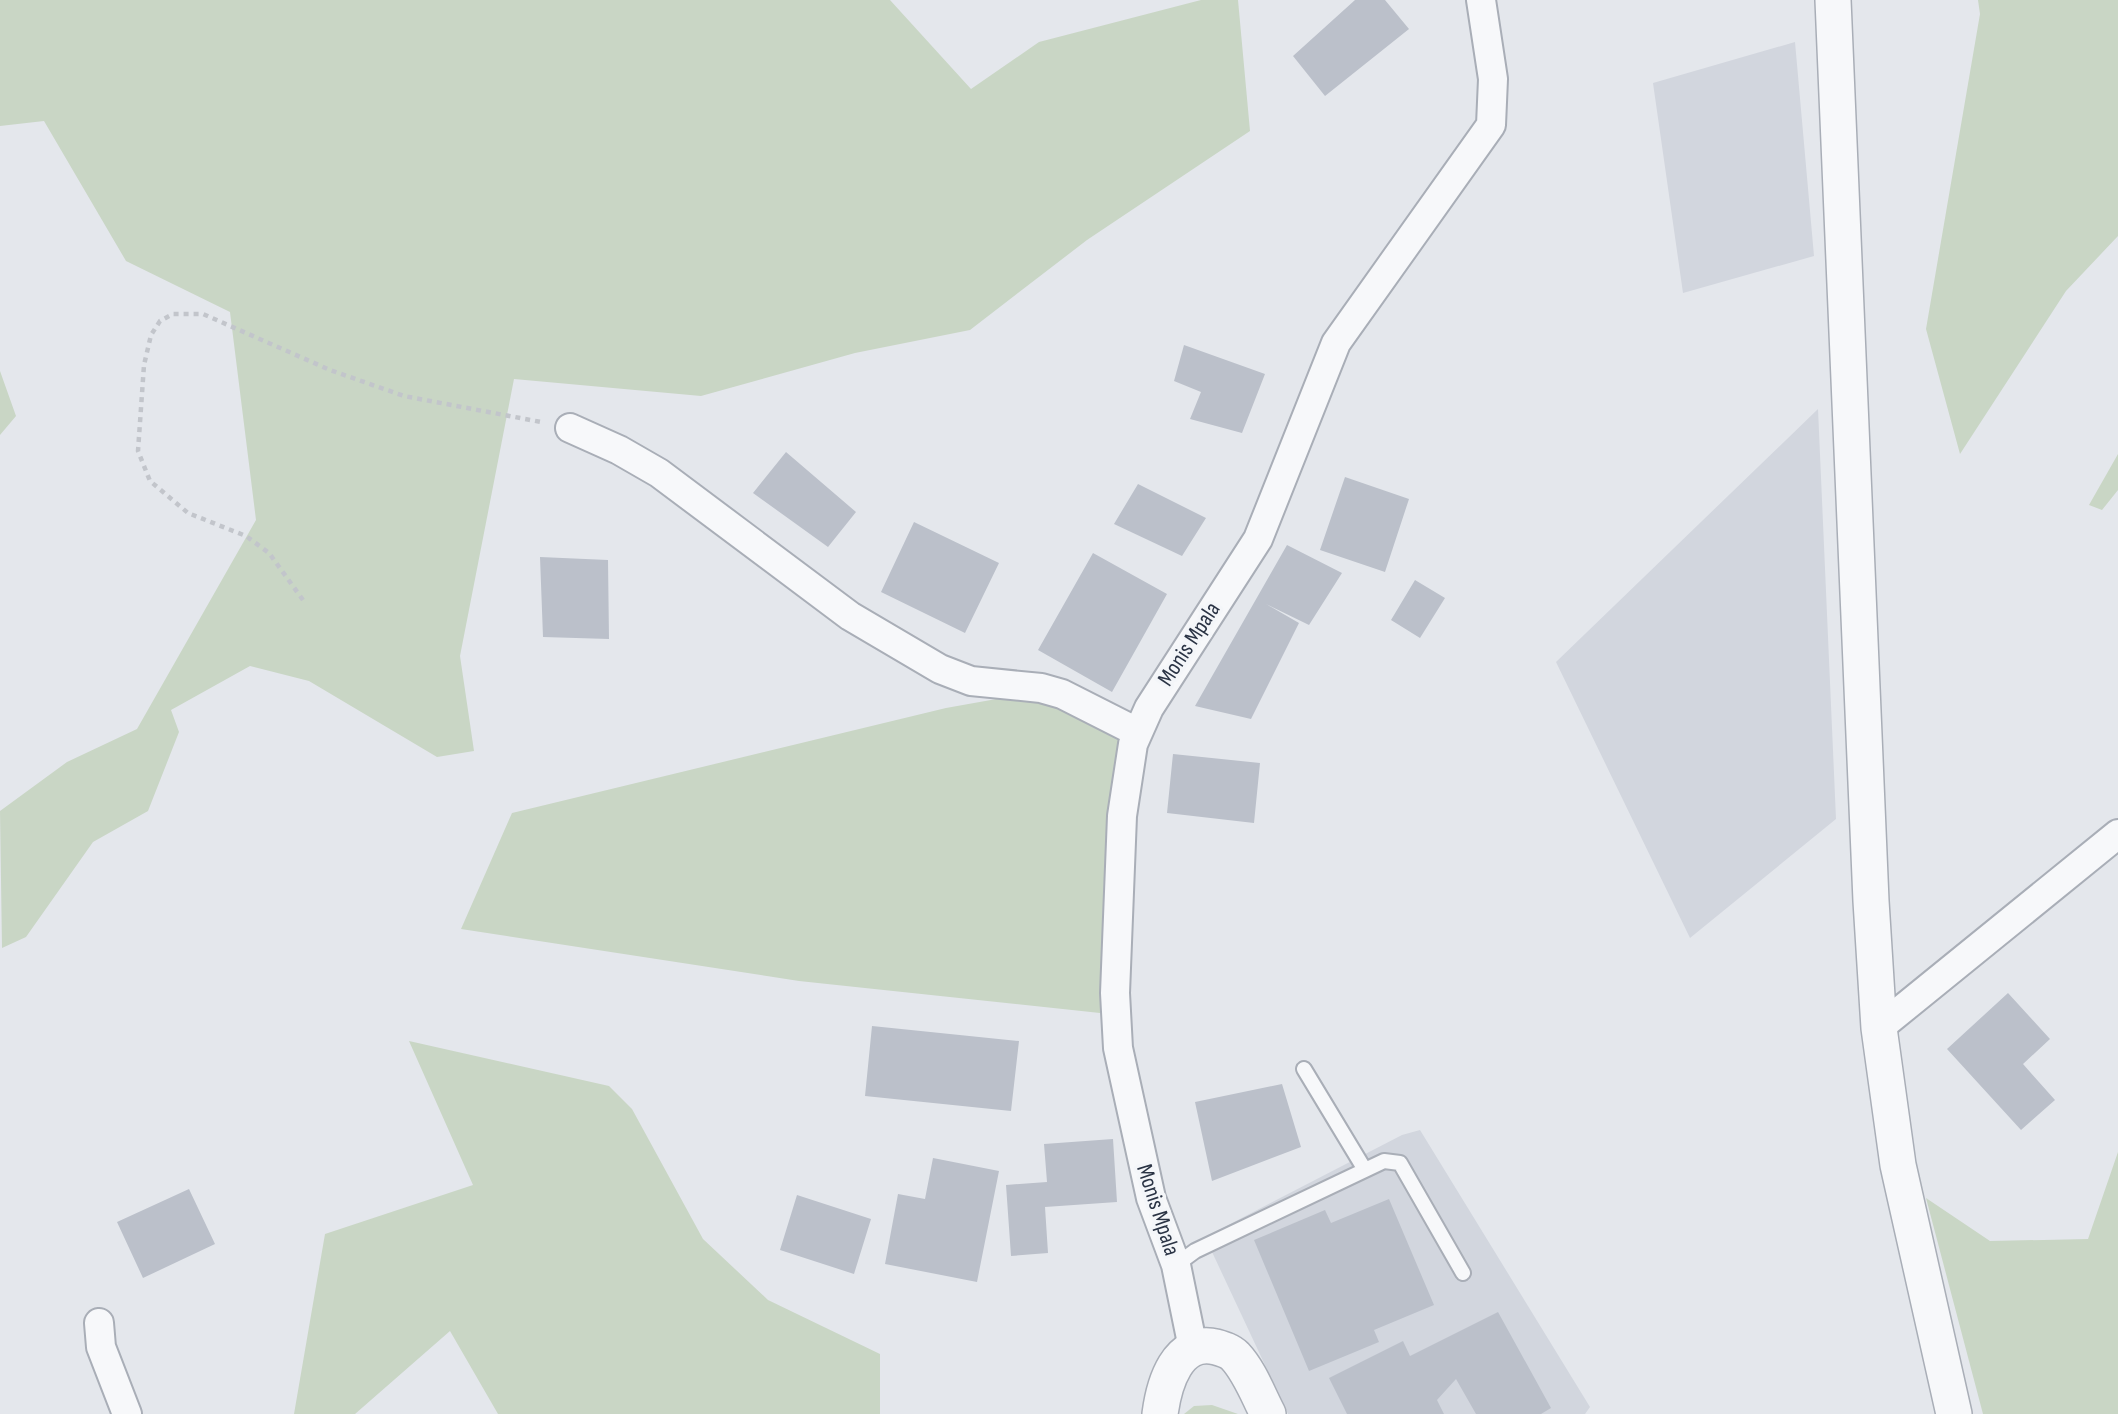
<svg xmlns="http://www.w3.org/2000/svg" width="2118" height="1414" viewBox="0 0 2118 1414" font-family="'Sofia Sans Condensed',sans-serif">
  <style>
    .built { fill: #d2d6de }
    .green { fill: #c9d6c5 }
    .building { fill: #bbc0ca }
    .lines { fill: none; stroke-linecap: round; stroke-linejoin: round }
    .service-casing { stroke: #a9aeb7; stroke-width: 18 }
    .minor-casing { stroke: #a9aeb7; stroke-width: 32 }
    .tertiary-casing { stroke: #a9aeb7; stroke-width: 38 }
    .path { stroke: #c2c5cb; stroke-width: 4.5; stroke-dasharray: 5 5; stroke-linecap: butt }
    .service { stroke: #f7f8fa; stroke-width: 14 }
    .minor { stroke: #f7f8fa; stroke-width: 28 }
    .tertiary { stroke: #f7f8fa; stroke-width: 35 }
    .labels { text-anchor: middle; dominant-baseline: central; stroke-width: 7; stroke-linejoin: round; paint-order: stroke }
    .street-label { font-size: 23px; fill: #2b3445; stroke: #f4f6f9 }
  </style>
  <rect width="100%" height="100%" fill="#e4e7ec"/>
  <path class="built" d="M1795,42L1814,256L1683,293L1653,83Z
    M1818,409L1836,819L1690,938L1556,662Z
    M1420,1130L1590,1407L1585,1414H1288L1205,1237L1402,1135Z"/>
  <path class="green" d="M0,0H890L971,89L1039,42L1201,0H1238L1250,131L1087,240L970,330L855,353L701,396L514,379L460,656L474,751L437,757L309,681L250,666L171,710L179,732L148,811L93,842L26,937L2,948L0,811L67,762L137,729L256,520L230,312L126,261L44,121L0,126Z
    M1978,0H2118V236L2066,291L1960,454L1926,329L1980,14Z
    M0,371L16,416L0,435Z
    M2118,454V490L2102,510L2089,505Z
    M1002,698C1056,700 1076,711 1123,737C1100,825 1104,922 1100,1013L799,981L461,929L512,813L946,708Z
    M409,1041L609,1086L632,1109L703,1239L768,1300L880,1354V1414H498L450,1331L355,1414H294L325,1234L473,1185Z
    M2118,1152V1414H1983L1926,1198L1990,1241L2088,1239Z
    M1212,1405L1238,1414H1184L1194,1406Z"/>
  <path class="building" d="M1355,0H1385L1409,29L1325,96L1293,56Z
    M1184,345L1265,374L1242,433L1190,419L1201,392L1174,381Z
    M786,452L856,512L828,547L753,493Z
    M1345,477L1409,499L1385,572L1320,550Z
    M1138,484L1206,518L1182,556L1114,524Z
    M914,522L999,563L965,633L881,592Z
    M1287,545L1342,573L1309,625L1266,604L1299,623L1251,719L1195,706Z
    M1093,553L1167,594L1112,692L1038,650Z
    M540,557L608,560L609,639L543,637Z
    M1415,580L1445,598L1420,638L1391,620Z
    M1173,754L1260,763L1254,823L1167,813Z
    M2008,993L2050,1039L2023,1064L2055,1100L2021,1130L1947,1049Z
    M872,1026L1019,1041L1011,1111L865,1096Z
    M1282,1084L1301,1147L1212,1181L1195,1102Z
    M1113,1139L1117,1202L1045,1207L1048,1253L1011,1256L1006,1185L1047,1182L1044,1144Z
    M933,1158L999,1171L977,1282L885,1264L898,1194L925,1199Z
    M189,1189L215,1244L143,1278L117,1222Z
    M797,1195L871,1219L854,1274L780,1250Z
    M1389,1199L1434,1305L1374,1330L1379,1342L1309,1371L1254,1240L1325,1210L1331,1223Z
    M1498,1312L1551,1408L1541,1414H1476L1456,1379L1437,1400L1444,1414H1347L1329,1378L1403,1341L1410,1356Z"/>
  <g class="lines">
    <g class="service-casing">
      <path id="service" d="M1304,1069L1365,1170
        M1176,1265L1195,1251L1384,1161L1400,1163L1463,1273"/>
    </g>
    <g class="minor-casing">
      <path id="minor" d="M570,428L619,450L659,473L850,616L940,669L971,681L1041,688L1062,694L1137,732
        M1879,1028L2118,834
        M99,1323L101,1347L127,1414
        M1193,1348L1176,1265L1151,1198L1118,1048L1115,993L1122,816L1133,744L1149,708L1258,539L1336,343L1491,125L1493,79L1481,0"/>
    </g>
    <g class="tertiary-casing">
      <path id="tertiary" d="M1833,0L1871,901L1879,1028L1898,1165L1954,1414
        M1160,1414C1164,1384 1177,1338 1216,1347C1223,1349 1230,1351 1235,1356C1250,1372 1258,1395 1268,1414"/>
    </g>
    <path class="path" d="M303,600L269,553L246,536L188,513L150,481L138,451L144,365L151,335L160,321L173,314H203L330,370L404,396L541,422"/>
    <use href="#service" class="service"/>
    <use href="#minor" class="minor"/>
    <use href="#tertiary" class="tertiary"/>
  </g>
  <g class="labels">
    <g class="street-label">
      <text transform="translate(1189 644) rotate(-57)">Monis Mpala</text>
      <text transform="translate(1158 1210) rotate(72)">Monis Mpala</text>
    </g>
  </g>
</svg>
